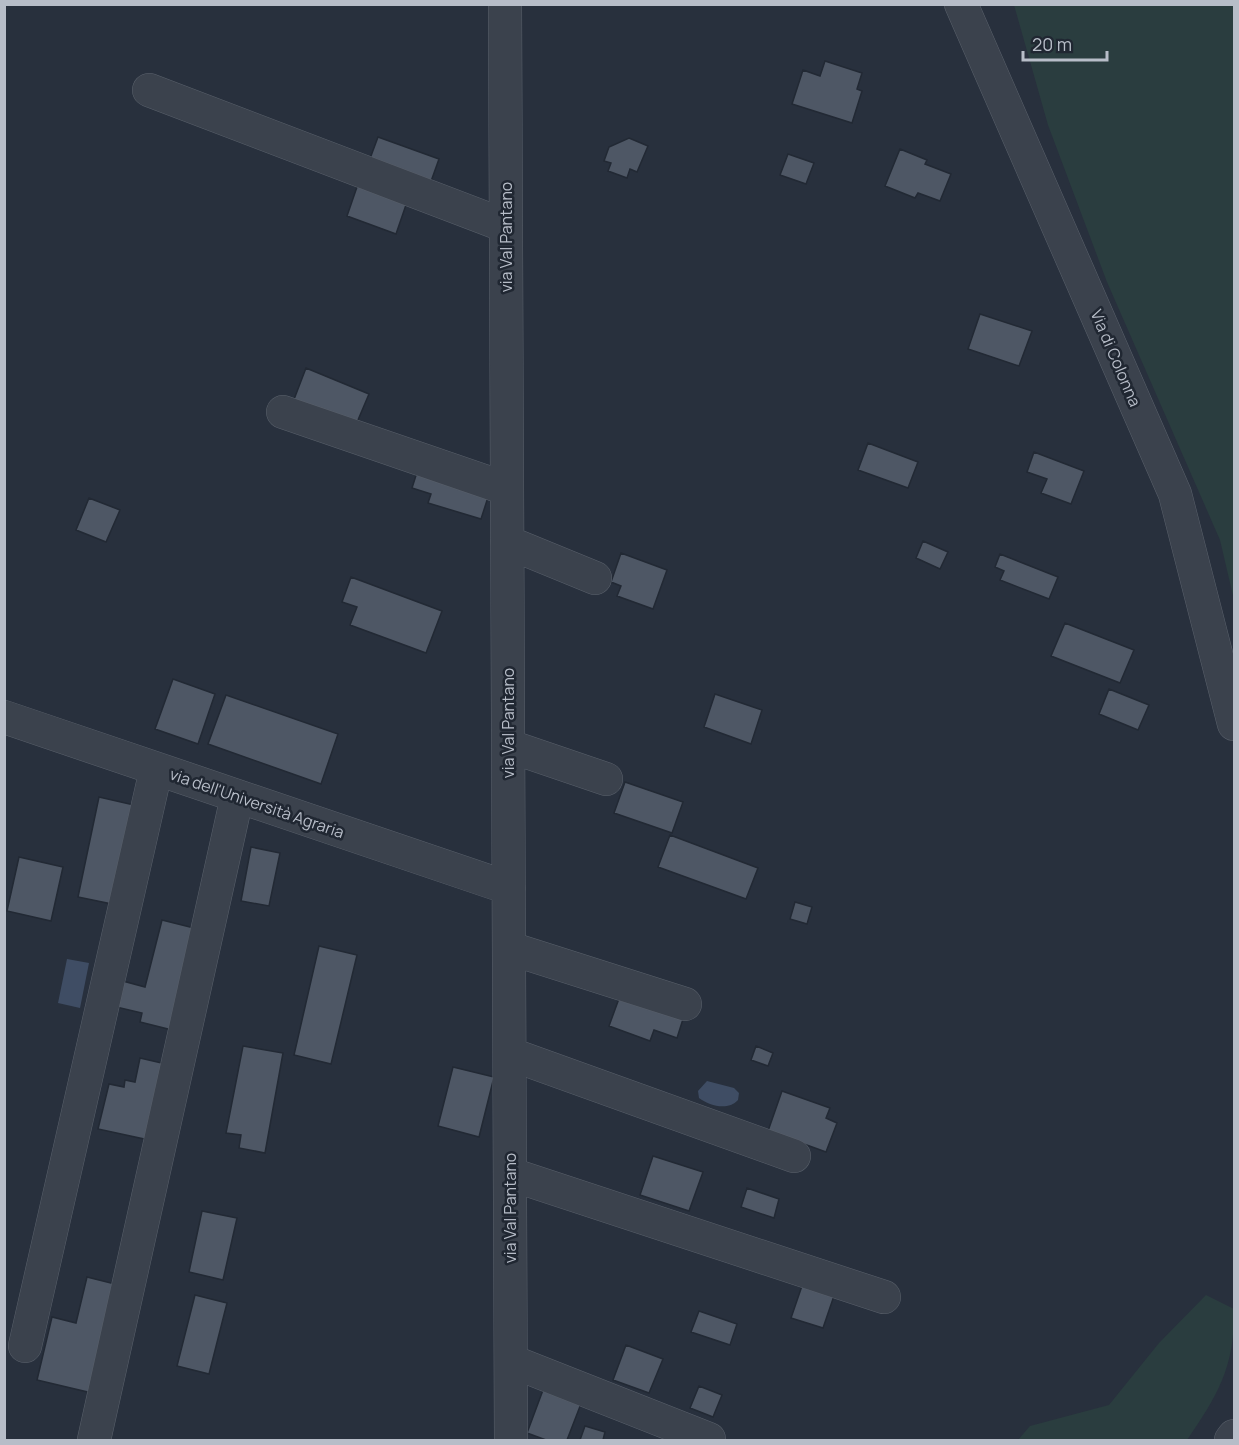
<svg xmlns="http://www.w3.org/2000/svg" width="1239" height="1445" viewBox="0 0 1239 1445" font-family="Manrope,sans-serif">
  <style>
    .green { fill: #2a3d3f }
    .water { fill: #3f4d64 }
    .building { fill: #4e5765; stroke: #222934; stroke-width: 1.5 }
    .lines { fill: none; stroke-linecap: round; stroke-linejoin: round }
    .minor-casing { stroke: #59606b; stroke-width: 34 }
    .minor { stroke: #3b424d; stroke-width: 33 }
    .labels { text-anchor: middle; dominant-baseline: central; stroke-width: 5; stroke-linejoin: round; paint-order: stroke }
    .street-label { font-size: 16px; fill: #b7bdc8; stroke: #202732 }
  </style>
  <rect width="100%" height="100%" fill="#28303d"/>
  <path class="green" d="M1014,5H1234V600L1220,540L1107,282L1048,125Z
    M1206,1295L1234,1309C1235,1366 1218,1395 1187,1440H1018L1030,1426L1109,1405L1159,1343Z"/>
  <path class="water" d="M67,959L89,963L80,1008L58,1003Z
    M707,1081L734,1088L739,1093L738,1100C728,1111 710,1106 699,1098L698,1091Z"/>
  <path class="building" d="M825,61L862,73L857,89L862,91L852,123L792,104L803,70L820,76Z
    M378,137L439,159L429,187L368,164Z
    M629,138L648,146L637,172L630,169L627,178L608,171L611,163L604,161L609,147Z
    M900,149L927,160L925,164L951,174L940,201L918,193L915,198L885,186Z
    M788,154L814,163L806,184L780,175Z
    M358,184L407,202L396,234L347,216Z
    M980,314L1032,331L1019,366L968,349Z
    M306,368L369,394L355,427L293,402Z
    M868,443L918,462L908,488L858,470Z
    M1034,452L1084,471L1071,504L1041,493L1047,479L1027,472Z
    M418,469L490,491L481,519L428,503L431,494L412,488Z
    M89,498L120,510L106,542L76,530Z
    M923,541L948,552L940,569L916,558Z
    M621,553L667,570L653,609L617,596L621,586L611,582Z
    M1000,554L1058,577L1049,599L1000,580L1004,571L995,567Z
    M351,577L442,611L426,653L350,625L357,607L342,602Z
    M1065,623L1134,650L1120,683L1051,656Z
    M173,679L215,694L198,744L155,729Z
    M1109,689L1149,705L1138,730L1099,714Z
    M715,694L762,710L751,744L704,727Z
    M226,695L338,734L321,784L208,744Z
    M625,782L683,802L672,833L614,813Z
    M99,797L134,805L112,904L78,897Z
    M670,835L758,868L746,899L658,867Z
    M251,847L280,853L269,906L241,901Z
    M19,857L63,867L51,921L7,911Z
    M795,902L812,907L807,924L790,919Z
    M162,920L202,930L176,1031L140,1022L142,1013L112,1006L119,980L145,987Z
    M319,946L357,955L331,1064L294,1055Z
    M621,993L684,1016L677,1038L654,1030L650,1041L609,1026Z
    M243,1046L283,1053L265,1153L239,1148L241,1135L226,1133Z
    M756,1046L773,1053L768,1066L751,1060Z
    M140,1058L166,1064L149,1140L98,1129L109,1084L124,1087L125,1080L135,1082Z
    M453,1067L494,1077L479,1137L438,1126Z
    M782,1091L830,1108L826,1118L837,1123L826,1152L768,1131Z
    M653,1156L703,1172L689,1211L640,1195Z
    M747,1188L779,1199L774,1218L741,1207Z
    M202,1211L237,1218L223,1280L189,1272Z
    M87,1277L119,1285L92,1393L37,1380L52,1317L76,1323Z
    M804,1280L836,1290L823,1328L791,1318Z
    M195,1295L227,1303L209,1374L177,1366Z
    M699,1311L737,1324L730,1345L691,1332Z
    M626,1345L663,1359L649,1393L613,1380Z
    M546,1382L584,1396L567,1440H546L527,1433Z
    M699,1386L722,1395L713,1417L690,1408Z
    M585,1426L605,1432L603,1440H580Z"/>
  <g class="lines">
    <g class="minor-casing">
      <path id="minor" d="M505,4L511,1440
        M961,4L1175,494L1234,724
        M149,90L506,226
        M283,412L507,489
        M507,542L595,578
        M4,717L509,888
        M509,746L606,779
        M509,948L685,1004
        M510,1054L794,1156
        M510,1174L884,1297
        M25,1346L156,770
        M511,1361L709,1439
        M94,1440L237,797
        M1231,1440L1234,1436"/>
    </g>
    <use href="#minor" class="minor"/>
  </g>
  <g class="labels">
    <g class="street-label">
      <text transform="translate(506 237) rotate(-90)">via Val Pantano</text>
      <text transform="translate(1116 358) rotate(67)">Via di Colonna</text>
      <text transform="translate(508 723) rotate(-90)">via Val Pantano</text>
      <text transform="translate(257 803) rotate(19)">via dell'Università Agraria</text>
      <text transform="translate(510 1208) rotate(-90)">via Val Pantano</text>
    </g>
  </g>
  <rect width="1239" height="1445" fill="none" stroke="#b7bdc8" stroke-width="12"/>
  <path d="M1023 51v9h84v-9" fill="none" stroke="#b7bdc8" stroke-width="3"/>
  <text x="1032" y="51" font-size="18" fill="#b7bdc8" stroke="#202732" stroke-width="4.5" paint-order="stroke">20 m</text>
</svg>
